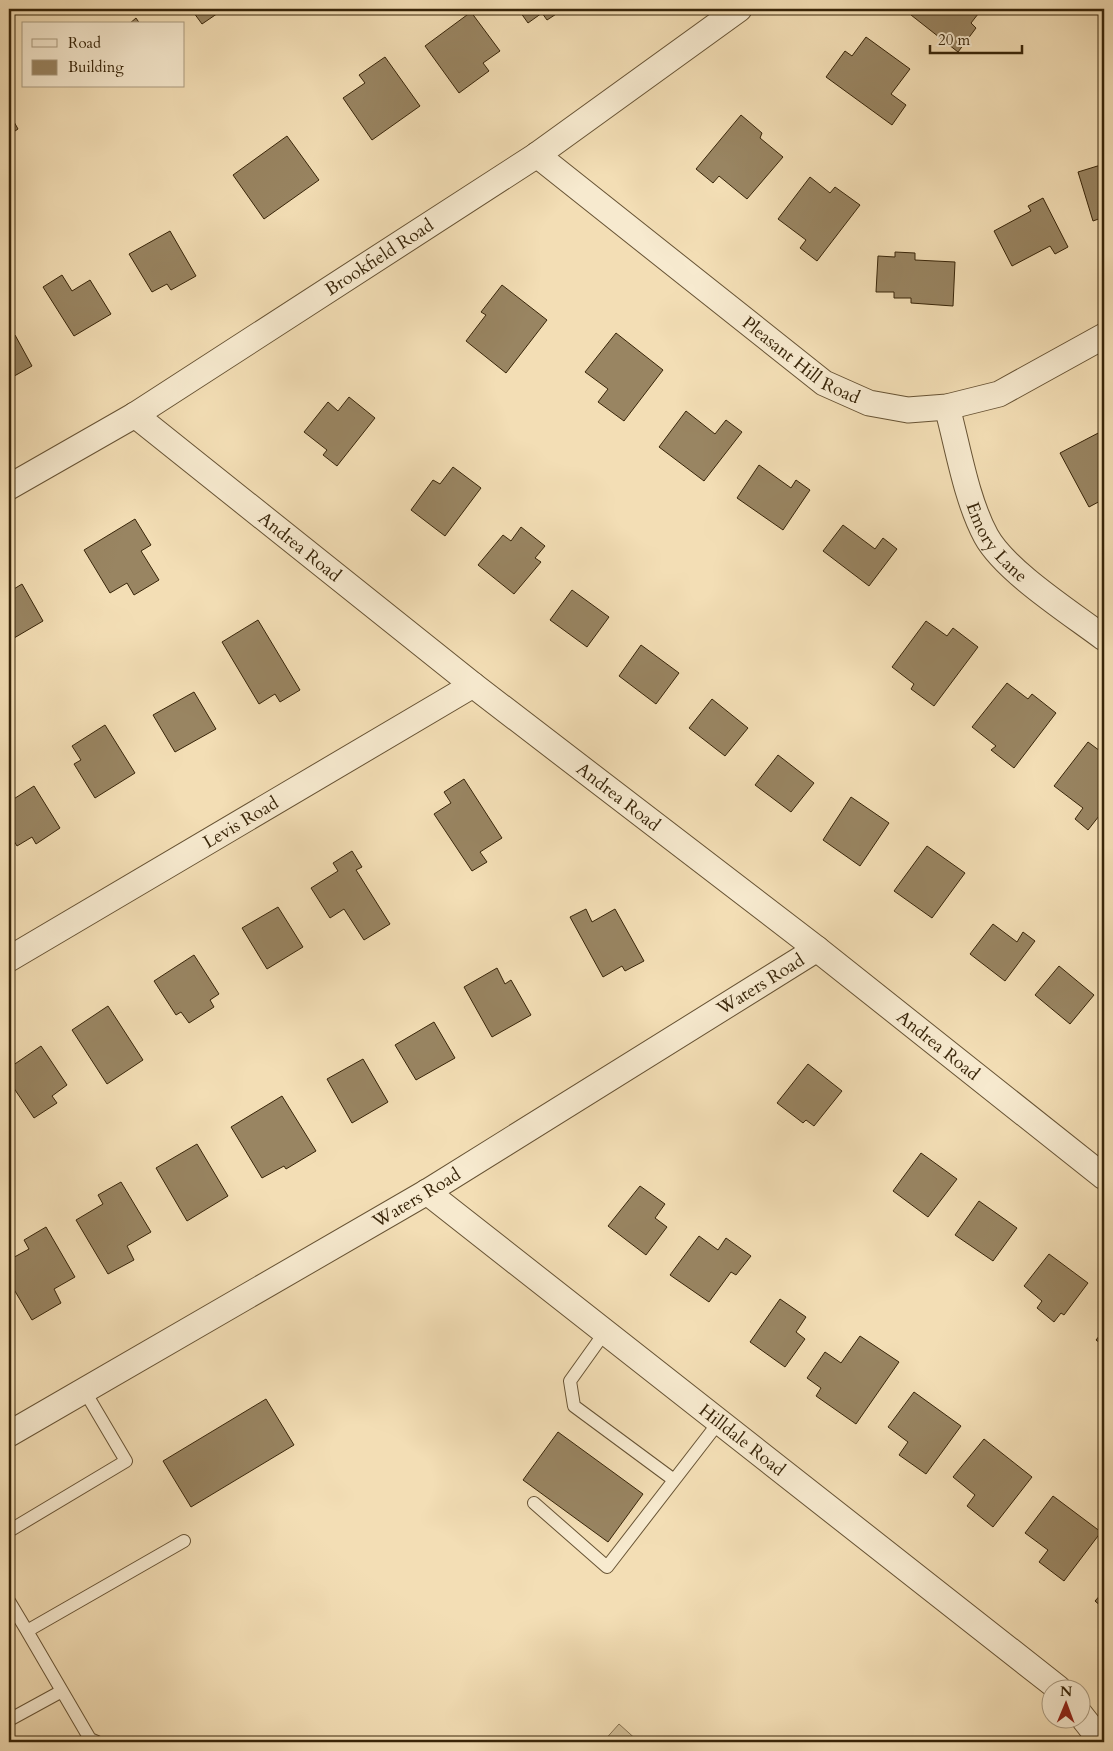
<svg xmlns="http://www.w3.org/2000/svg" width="1113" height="1751" viewBox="0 0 1113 1751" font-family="Cardo,serif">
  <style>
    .green { fill: #d3bf98; stroke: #867250 }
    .building { fill: #998562; stroke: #382509 }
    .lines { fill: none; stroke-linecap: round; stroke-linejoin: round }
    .service-casing { stroke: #675334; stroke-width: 14 }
    .minor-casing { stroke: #675334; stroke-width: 27 }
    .service { stroke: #f7eacf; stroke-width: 12 }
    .minor { stroke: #f7eacf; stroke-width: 25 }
    .labels { text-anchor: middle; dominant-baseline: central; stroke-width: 4.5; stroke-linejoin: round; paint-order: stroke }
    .street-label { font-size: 18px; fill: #382509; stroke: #f7eacf }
  </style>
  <rect width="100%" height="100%" fill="#f3deb5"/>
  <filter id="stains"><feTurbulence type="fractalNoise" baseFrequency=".004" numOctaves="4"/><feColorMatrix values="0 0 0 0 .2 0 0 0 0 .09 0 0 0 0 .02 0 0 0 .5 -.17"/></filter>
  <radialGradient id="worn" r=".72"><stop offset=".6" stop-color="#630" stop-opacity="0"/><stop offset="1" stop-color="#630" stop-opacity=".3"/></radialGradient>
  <path class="green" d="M619,1724L639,1742H603Z"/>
  <path class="building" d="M191,9H224L202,24Z
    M518,9H564L547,20L542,13L528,23Z
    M916,9H982L971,23L976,28L958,52L911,15Z
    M471,12L500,51L483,63L489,71L459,93L425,46Z
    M136,18L140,24H129Z
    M866,37L910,69L891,94L906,105L892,125L826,77L845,51L852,56Z
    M385,57L420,106L372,140L343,98L365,83L359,75Z
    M9,113L18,129L9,135Z
    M741,115L762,133L760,138L783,157L747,199L719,176L713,183L696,169Z
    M287,136L319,180L264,219L233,175Z
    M1104,164V217L1093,221L1078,172Z
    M810,177L830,193L835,187L860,205L817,261L800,248L806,240L778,219Z
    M1043,198L1068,247L1055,254L1050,246L1012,266L994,231L1031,211L1028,206Z
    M170,231L196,276L171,290L167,284L152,292L129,254Z
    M895,252L915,253V260L955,262L953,306L911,303V298H894V292H876L878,256L895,257Z
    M62,275L72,291L90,280L111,314L74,336L43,287Z
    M502,285L547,320L506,373L466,341L486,315L481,312Z
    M616,333L663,370L624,421L598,402L608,389L585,372Z
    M15,335L32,366L9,379V339Z
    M349,397L375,418L337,466L323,455L327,450L304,432L328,402L338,411Z
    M686,411L715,434L726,420L742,432L704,481L659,447Z
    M1104,430V499L1089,507L1060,453Z
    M759,465L791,488L796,480L810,490L783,530L737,498Z
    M453,467L481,488L445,536L411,510L433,480L440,484Z
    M135,519L151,545L141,551L159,580L134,595L127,583L110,593L84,550Z
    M843,525L875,549L883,538L897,549L869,586L823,551Z
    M521,527L545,546L535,558L541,562L514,594L478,565L503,535L511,541Z
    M22,584L43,621L9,641V592Z
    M572,590L609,617L587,647L550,620Z
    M258,620L300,690L280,702L275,694L259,704L222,642Z
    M926,621L947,636L953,628L978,647L934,706L911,689L914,684L892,667Z
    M641,645L679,673L656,704L619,676Z
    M1007,683L1028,699L1032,694L1056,713L1014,768L991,750L996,746L972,727Z
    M194,692L216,729L175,752L153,715Z
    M712,699L748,728L725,756L689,728Z
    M105,725L135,773L95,798L74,764L81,760L72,746Z
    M1088,742L1104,754V819L1099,816L1088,830L1075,819L1083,808L1054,786Z
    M778,755L814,783L791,812L755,785Z
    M464,779L502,838L480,852L487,862L472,871L434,814L451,803L444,792Z
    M34,786L60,828L36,844L32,837L17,846L9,833V802Z
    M851,797L889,823L860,866L823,840Z
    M927,846L965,873L932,918L894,891Z
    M352,851L362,867L356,870L390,924L364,940L344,909L330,918L311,888L338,871L333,863Z
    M278,907L303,947L267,969L242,928Z
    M586,909L592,922L615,909L644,961L625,971L622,966L603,977L570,917Z
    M993,924L1017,942L1023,932L1035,941L1005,981L970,954Z
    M194,955L219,994L210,1000L214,1007L189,1023L181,1012L176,1015L154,981Z
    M1059,966L1094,995L1070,1024L1035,995Z
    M497,968L505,984L511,980L531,1015L492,1037L464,987Z
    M108,1006L143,1060L107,1084L72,1030Z
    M434,1022L455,1058L416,1080L395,1045Z
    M1104,1036V1048L1099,1043Z
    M41,1046L67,1085L52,1096L57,1103L34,1118L9,1081V1068Z
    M363,1059L388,1102L352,1123L327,1079Z
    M808,1064L842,1091L814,1126L806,1120L803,1123L777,1103Z
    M282,1096L316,1151L286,1169L284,1166L262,1178L231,1127Z
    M197,1144L228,1196L187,1221L156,1168Z
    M921,1153L957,1179L928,1217L893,1191Z
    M121,1182L151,1232L127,1246L134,1260L108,1274L76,1220L103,1204L98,1195Z
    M640,1186L665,1204L655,1218L667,1227L646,1255L608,1226Z
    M979,1201L1017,1228L993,1261L955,1235Z
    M46,1227L75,1277L54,1289L61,1303L32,1320L9,1281V1260L29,1249L24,1240Z
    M699,1236L718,1250L726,1238L751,1256L736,1275L731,1272L709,1302L670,1275Z
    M1049,1254L1088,1283L1064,1315L1061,1313L1054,1322L1037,1308L1042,1301L1024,1286Z
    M780,1299L806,1317L796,1332L805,1339L785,1367L750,1342Z
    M1104,1330V1346L1096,1340Z
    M860,1336L899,1362L856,1424L816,1396L821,1388L807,1378L825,1352L841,1363Z
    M914,1392L961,1426L926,1474L899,1455L908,1442L888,1427Z
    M266,1399L294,1445L191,1507L163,1461Z
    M558,1432L643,1494L608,1542L523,1480Z
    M984,1439L1032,1477L993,1527L967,1506L975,1495L953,1477Z
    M1053,1496L1101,1532L1064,1581L1039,1562L1048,1550L1025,1533Z
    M1104,1591V1609L1095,1601Z"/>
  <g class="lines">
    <g class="service-casing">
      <path id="service" d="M605,1332L570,1381L574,1406L674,1480
        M534,1503L607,1567L719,1422
        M9,1531L126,1461L84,1390
        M9,1601L27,1631L184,1541
        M27,1631L90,1739L97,1742
        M9,1720L62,1691"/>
    </g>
    <g class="minor-casing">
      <g id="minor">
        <path id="s1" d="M537,155L824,383L869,403L908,410L947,407L999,394L1104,336"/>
        <path id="s2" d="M947,407C958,447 966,499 986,536C1005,571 1071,613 1104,638"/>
        <path id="s3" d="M135,415L473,685L817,949L1104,1177"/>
        <path id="s4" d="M9,487L135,415L537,155L739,9"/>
        <path id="s5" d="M9,959L473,685"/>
        <path id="s6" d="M427,1192L1058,1688"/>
        <path id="s7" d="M9,1434L427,1192L817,949"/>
        <path d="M1080,1714L1102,1742"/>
      </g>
    </g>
    <use href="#service" class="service"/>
    <use href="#minor" class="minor"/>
  </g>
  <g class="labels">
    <g class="street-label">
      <text stroke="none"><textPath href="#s4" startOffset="436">Brookfield Road</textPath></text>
      <text stroke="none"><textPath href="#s1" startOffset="335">Pleasant Hill Road</textPath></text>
      <text stroke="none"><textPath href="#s2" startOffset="146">Emory Lane</textPath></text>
      <text stroke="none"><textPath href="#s3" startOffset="211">Andrea Road</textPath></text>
      <text stroke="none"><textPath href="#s3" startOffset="616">Andrea Road</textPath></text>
      <text stroke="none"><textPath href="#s5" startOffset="269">Levis Road</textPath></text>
      <text stroke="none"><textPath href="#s7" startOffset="876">Waters Road</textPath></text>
      <text stroke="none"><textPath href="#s3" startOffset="1021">Andrea Road</textPath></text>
      <text stroke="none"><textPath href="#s7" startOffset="471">Waters Road</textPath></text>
      <text stroke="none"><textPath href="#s6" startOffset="401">Hilldale Road</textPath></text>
    </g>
  </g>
  <rect width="1113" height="1751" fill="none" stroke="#f3deb5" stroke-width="30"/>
  <rect x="10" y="10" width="1093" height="1731" fill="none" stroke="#382509" stroke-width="2.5"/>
  <rect x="15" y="15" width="1083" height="1721" fill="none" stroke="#382509"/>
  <rect x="22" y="22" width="162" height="65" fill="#f7eacf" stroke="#ab9b80"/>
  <rect x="32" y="39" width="25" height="8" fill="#f7eacf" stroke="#ab9b80"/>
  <text x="68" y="48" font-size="15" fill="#382509">Road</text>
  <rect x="32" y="60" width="25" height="15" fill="#998562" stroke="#ab9b80"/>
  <text x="68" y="72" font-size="15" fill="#382509">Building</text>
  <g transform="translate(1066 1704) rotate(1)"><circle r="24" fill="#f7eacf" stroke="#ab9b80"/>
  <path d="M0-4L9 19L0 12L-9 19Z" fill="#8f2418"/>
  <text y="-8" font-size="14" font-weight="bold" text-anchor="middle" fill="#382509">N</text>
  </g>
  <path d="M930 45v8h92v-8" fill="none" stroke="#382509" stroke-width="2.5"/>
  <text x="938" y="45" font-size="15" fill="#382509" stroke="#f7eacf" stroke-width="4" paint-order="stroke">20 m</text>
  <rect width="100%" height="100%" filter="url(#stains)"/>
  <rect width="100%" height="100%" fill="url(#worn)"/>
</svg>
